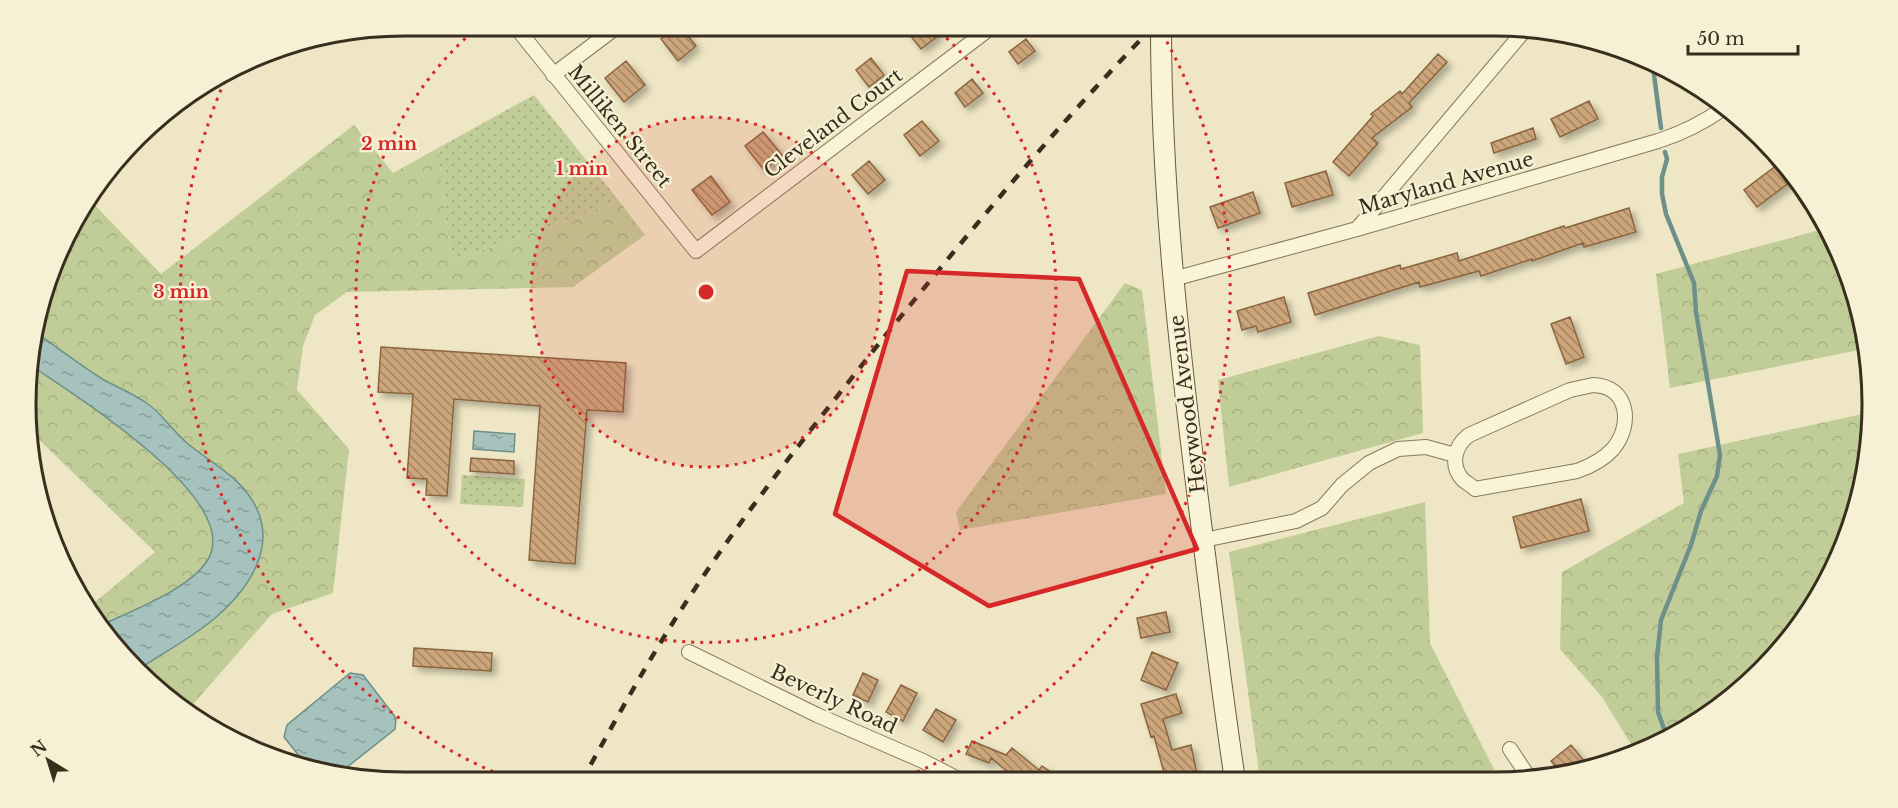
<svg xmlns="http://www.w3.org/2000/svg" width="1898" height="808" viewBox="0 0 1898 808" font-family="'Libre Baskerville',serif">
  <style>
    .grass { fill: url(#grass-dots) }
    .forest { fill: url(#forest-crowns) }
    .water { fill: url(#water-ripples); stroke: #6d908b; stroke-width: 1.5 }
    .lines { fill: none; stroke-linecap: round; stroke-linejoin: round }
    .stream { stroke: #6d908b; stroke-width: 4.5 }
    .building { fill: url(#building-back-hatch); stroke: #896540; stroke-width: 1.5; filter: url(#shadow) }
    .street-casing { stroke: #89795a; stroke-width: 16 }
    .secondary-casing { stroke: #6b593e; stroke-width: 22 }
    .street { stroke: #f9f3d8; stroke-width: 14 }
    .secondary { stroke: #f9f3d8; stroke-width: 20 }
    .rail { stroke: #392e1e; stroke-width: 4.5; stroke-dasharray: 10 10; stroke-linecap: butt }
    .marked { fill: #d62828; fill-opacity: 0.2; stroke: #d62828; stroke-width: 4.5; stroke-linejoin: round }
    .ring { fill: none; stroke: #d62828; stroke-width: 3; stroke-dasharray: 3 6 }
    .labels { text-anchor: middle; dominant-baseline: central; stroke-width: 4.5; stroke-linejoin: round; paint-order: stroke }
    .street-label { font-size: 20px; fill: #392e1e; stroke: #f6f0d4 }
    .rim { fill: none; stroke: #392e1e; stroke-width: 3 }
    .centre { fill: #d62828; stroke: #f6f0d4; stroke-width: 3 }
    .ring-label { font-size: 18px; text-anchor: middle; font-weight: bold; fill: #d62828; stroke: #f6f0d4; stroke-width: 4.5; stroke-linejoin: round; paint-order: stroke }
  </style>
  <defs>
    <pattern id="grass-dots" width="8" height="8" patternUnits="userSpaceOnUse" patternTransform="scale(1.5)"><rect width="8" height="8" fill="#c1cd98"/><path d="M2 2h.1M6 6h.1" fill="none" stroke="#a7b083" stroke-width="1.8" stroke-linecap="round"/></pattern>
    <pattern id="forest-crowns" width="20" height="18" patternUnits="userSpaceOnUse" patternTransform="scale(1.5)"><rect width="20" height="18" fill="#c1cd98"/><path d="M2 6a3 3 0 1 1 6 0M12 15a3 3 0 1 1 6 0" fill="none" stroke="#a7b083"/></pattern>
    <pattern id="water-ripples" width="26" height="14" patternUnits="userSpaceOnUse" patternTransform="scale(1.5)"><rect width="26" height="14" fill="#a6c2bd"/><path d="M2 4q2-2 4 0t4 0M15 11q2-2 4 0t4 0" fill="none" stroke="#889e99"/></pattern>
    <pattern id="building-back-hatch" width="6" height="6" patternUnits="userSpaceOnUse" patternTransform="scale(1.5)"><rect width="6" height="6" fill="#cda57a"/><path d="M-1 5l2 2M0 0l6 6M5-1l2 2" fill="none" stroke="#a78763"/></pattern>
    <filter id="shadow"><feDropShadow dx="4.5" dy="4.5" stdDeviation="3" flood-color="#0004"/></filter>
  </defs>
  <rect width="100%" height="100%" fill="#eee6c4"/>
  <path class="grass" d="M534,95L619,201L451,261L438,148Z
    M462,475L525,479L523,507L460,504Z"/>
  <path class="forest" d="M354,125L393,173L438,148L451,261L619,201L645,235L573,287L347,292L315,315L303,346L297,390L349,449L333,593L272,614L189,709L155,689L88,608L155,552L30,431L33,330L76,214L89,199L161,274Z
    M1827,228L1834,237L1864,349L1670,388L1656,274Z
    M1125,283L1142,290L1166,494L960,530L956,512Z
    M1379,336L1420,345L1423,433L1229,487L1218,380Z
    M1867,413L1852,526L1794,634L1725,704L1637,754L1602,697L1560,649L1562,572L1684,503L1678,454Z
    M1425,502L1430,643L1499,779L1260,780L1229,552Z"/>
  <path class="water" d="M33,330C56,347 80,365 104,380C119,388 134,394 148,404C163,415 173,431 187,443C208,461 237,475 252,500C280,544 249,589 215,618C193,637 163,653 139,669L102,625C133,610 188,590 207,561C247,501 72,394 32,366Z
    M474,431L515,434L514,452L473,449Z
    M350,673L363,675L396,718L395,729L341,772L307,766L284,737L287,725Z"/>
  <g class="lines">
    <path class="stream" d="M1653,67L1661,128
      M1665,152L1667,159L1662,177V194L1666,214L1694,283L1696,312L1720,455L1717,476L1701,511L1691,545L1661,620L1657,657L1658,712L1667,737"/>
  </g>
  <path class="building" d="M678,26H680L696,46L678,61L661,39Z
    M903,26H932L939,35L921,49Z
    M1026,39L1035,51L1018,64L1009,52Z
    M1438,54L1447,62L1409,103L1412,107L1372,138L1378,143L1349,176L1333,162L1373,116L1371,114L1400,91L1402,94Z
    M871,58L884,75L869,87L856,70Z
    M626,61L645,85L624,102L605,78Z
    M972,79L983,93L965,107L955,93Z
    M1589,101L1598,119L1560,137L1551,119Z
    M922,121L939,141L920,156L904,135Z
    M1533,128L1536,139L1494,153L1491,143Z
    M763,132L782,155L764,170L745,146Z
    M869,161L885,180L868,194L852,175Z
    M1777,165L1790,182L1757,207L1744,190Z
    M1326,171L1333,195L1292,207L1285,183Z
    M711,176L730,202L712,215L692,190Z
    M1253,192L1260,213L1218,228L1210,207Z
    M1629,208L1636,232L1584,247L1583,243L1532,261V259L1481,276L1479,271L1420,287L1419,282L1315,315L1308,293L1400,265L1401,269L1457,253L1459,261L1564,226L1565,228Z
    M1284,297L1291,322L1258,332L1256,326L1242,330L1237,311Z
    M1570,317L1584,357L1566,364L1551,324Z
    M381,347L626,363L623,412L587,410L575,564L529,560L540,406L454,399L447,496L426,495L427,479L407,478L413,394L378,392Z
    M471,458L514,461V474L470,471Z
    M1581,499L1589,531L1521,548L1513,517Z
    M1166,612L1170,632L1141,638L1137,618Z
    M414,648L492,653L491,671L413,666Z
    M1152,652L1178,663L1166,690L1141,680Z
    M863,673L878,680L868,702L853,695Z
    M901,685L917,693L903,721L886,712Z
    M1176,694L1182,713L1163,719L1172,750L1191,745L1198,780H1166L1154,736L1151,737L1141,704Z
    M936,709L956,720L943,742L923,730Z
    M972,741L1006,755L1012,748L1039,770L1042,766L1064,781H1019L991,758L989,763L966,754Z
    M1571,745L1589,767L1562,774L1551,761Z"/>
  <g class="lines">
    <g class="street-casing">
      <path id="street" d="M515,26L696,251L993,26
        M553,75L618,26
        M1357,229L1524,31
        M1173,279L1357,229L1658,141C1683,133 1703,123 1724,108
        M1593,385C1629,386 1633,425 1613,449C1603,460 1591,466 1577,471L1475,489C1472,486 1467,483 1463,480C1450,466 1454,446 1469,435L1570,390Z
        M1204,540L1296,521L1322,508L1342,485L1369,463L1398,449L1426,447L1455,455
        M689,652L817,715L923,761L962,781
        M1510,749L1530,779"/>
    </g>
    <g class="secondary-casing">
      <path id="secondary" d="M1161,26C1161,192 1180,358 1201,523C1212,609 1222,695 1235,780"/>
    </g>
    <use href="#street" class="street"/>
    <use href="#secondary" class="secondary"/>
    <path class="rail" d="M581,782C608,734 635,684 664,637C729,531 808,433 885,336C971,230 1058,124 1154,26"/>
  </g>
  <path class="marked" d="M907,271L1079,279L1197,549L989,606L835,514Z"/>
  <circle cx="706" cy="292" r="175" fill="#d62828" fill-opacity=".12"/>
  <g class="ring">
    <circle cx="706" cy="292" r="175"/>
    <path d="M933 26A350 350 0 1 1 479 26"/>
    <path d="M518 782A525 525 0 0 1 226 78M1158 26A525 525 0 0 1 898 780"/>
  </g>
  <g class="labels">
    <g class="street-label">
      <text transform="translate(833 123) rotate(-37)">Cleveland Court</text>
      <text transform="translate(620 126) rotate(51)">Milliken Street</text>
      <text transform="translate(1446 183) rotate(-16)">Maryland Avenue</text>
      <text transform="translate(1187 404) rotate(-97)">Heywood Avenue</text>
      <text transform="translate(834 699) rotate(25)">Beverly Road</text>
    </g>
  </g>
  <path d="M0 0H1898V808H0ZM404 36H1494A368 368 0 0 1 1862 404V404A368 368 0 0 1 1494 772H404A368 368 0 0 1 36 404V404A368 368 0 0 1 404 36Z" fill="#f6f0d4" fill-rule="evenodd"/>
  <path class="rim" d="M404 36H1494A368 368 0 0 1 1862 404V404A368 368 0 0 1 1494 772H404A368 368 0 0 1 36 404V404A368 368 0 0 1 404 36Z"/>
  <circle cx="706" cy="292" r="9" class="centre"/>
  <g class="ring-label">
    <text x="389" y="150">2 min</text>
    <text x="582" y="175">1 min</text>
    <text x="181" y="298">3 min</text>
  </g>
  <g transform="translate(48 760) rotate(322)" stroke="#f6f0d4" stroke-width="4.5" paint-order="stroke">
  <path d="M0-4.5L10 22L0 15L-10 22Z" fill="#392e1e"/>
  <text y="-9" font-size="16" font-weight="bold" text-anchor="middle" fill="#392e1e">N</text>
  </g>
  <path d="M1688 45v9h110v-9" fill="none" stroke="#392e1e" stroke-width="3"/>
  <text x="1697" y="45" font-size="18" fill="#392e1e" stroke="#f6f0d4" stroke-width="4.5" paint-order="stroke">50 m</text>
</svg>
